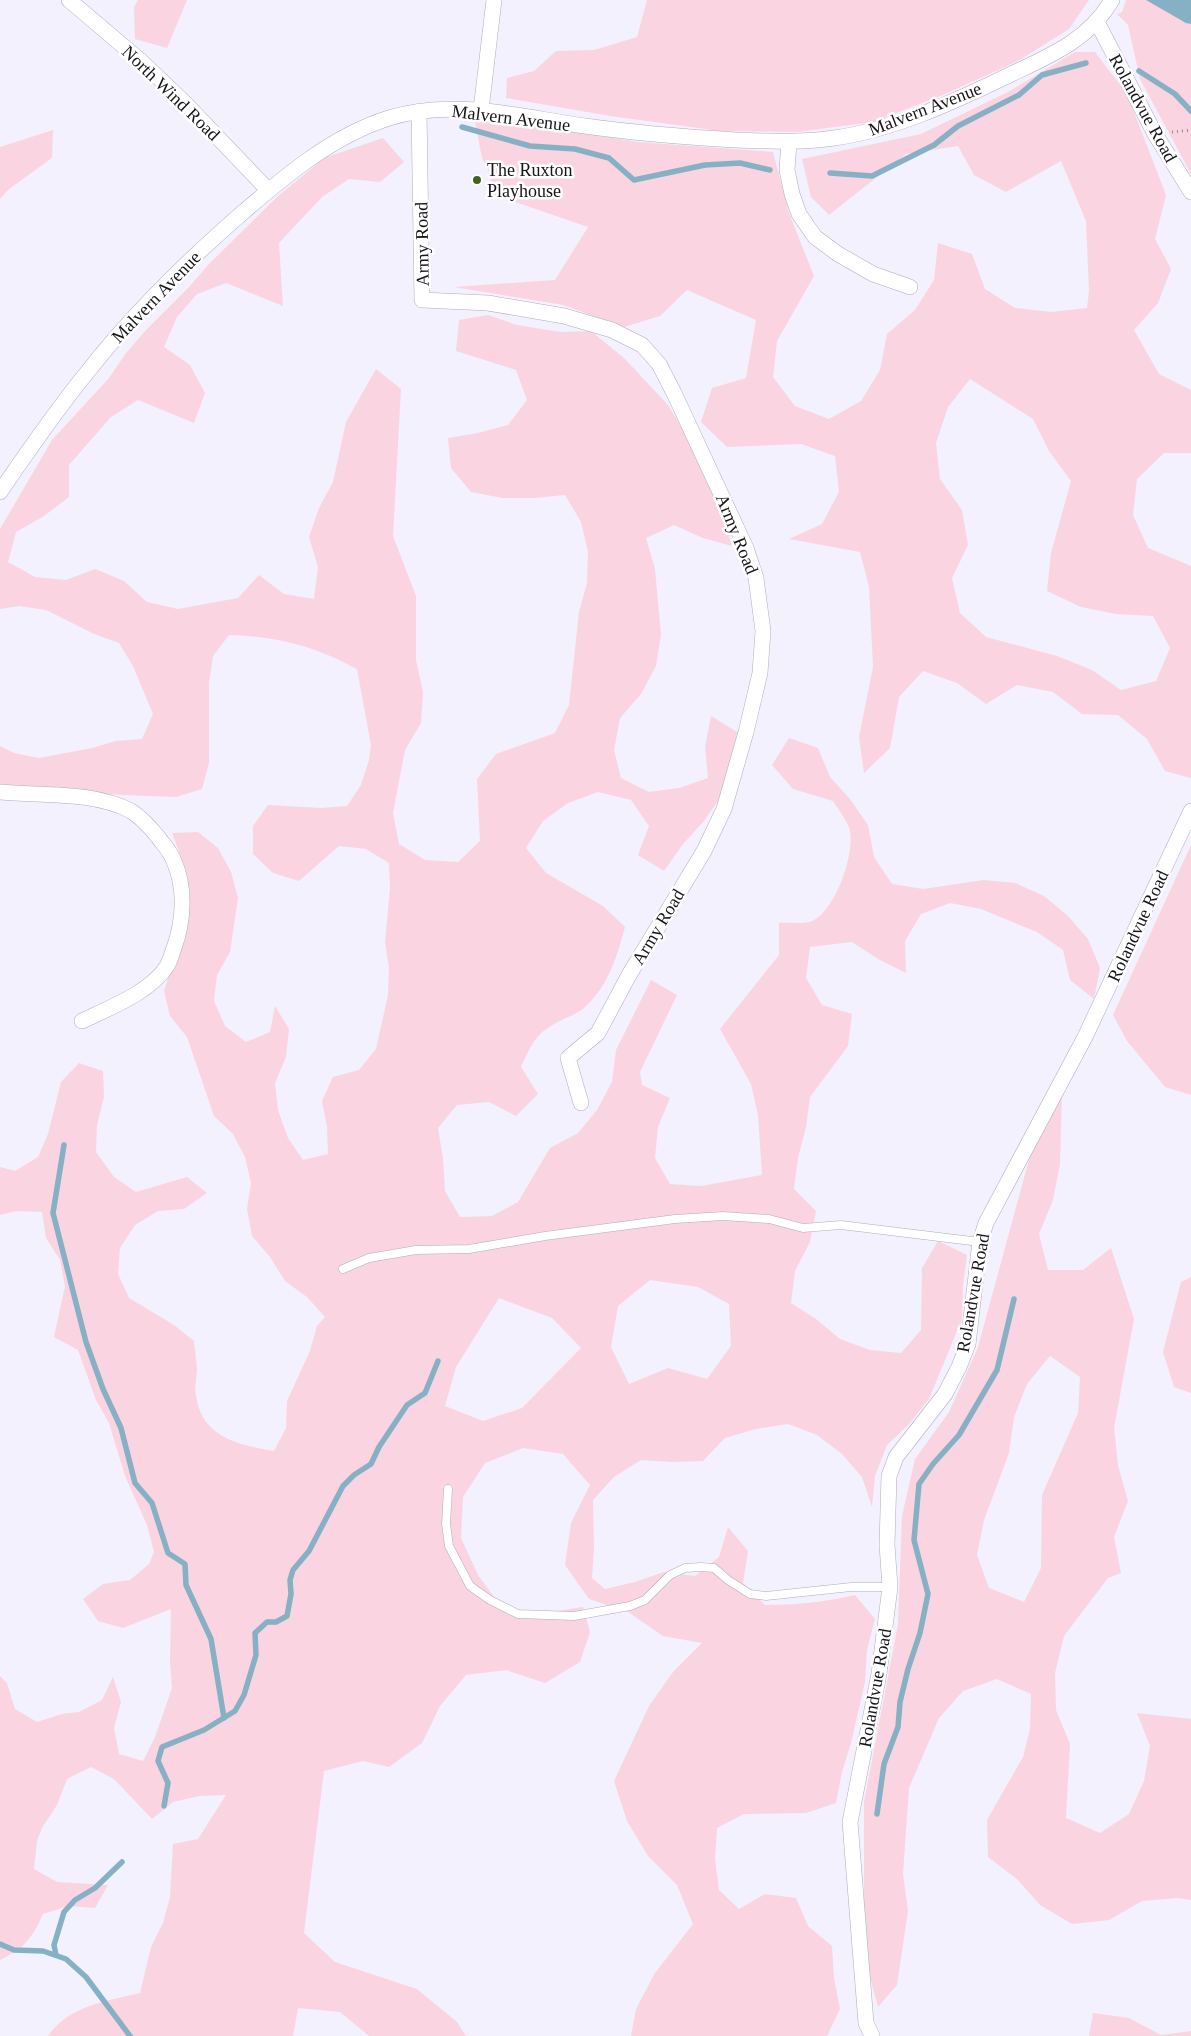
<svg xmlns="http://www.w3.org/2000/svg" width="1191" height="2036" viewBox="0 0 1191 2036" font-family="Georgia,serif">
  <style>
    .green { fill: #fbd4e2; fill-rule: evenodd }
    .water { fill: #86b0c3 }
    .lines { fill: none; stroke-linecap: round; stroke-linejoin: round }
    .stream { stroke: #86b0c3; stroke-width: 5.5 }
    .service-casing { stroke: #afadbb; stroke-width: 9 }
    .minor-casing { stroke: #afadbb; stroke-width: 16 }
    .path { stroke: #8d8d96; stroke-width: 3; stroke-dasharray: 1 4; stroke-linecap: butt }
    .service { stroke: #fff; stroke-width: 8 }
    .minor { stroke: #fff; stroke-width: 15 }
    .poi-dot { fill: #41641c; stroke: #fff; stroke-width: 2 }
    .labels { text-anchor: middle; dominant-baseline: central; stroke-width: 5; stroke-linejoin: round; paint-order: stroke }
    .street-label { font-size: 18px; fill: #15151a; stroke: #fff }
    .poi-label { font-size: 18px; fill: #15151a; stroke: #fff; text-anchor: start }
  </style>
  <rect width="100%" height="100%" fill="#f2f1fd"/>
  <path class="green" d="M138,0H187L167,48L135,39L134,7Z
    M647,0H1089L1069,29L1018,61L943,95L873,122L797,132L720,131L610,116L506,98L507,78L534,71L556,51L594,50L637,37Z
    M1126,0H1191V174L1140,79L1128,25L1117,14L1122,12Z
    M1075,52H1095L1127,94L1166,195L1155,239L1171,269L1158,303L1134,330L1159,374L1191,390V453H1164L1137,479L1133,515L1148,548L1191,566V778L1165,771L1147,739L1118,715L1082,714L1053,692L1017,685L986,704L957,683L923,671L899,697L890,748L864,773L859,737L873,667L869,587L860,552L789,539L822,524L839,492L835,456L801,444L727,447L701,422L712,388L746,378L756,320L687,290L660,316L624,327L563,305L454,287L555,280L588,227L492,194L490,174L482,158L475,122L486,115L638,142L773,152L789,213L814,276L777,341L773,377L795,406L829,419L861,401L880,370L887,334L915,310L934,280L938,243L972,254L985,289L1015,308L1051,312L1087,308L1089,291L1086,221L1061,161L1006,192L974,175L958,146L906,154L829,215L811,197L802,159L921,134L1008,92ZM970,379L1033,419L1049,451L1071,481L1051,553L1047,591L1081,607L1116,614L1153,616L1170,648L1156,681L1121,690L1092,670L1057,656L986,637L960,613L952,578L968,545L962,510L940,479L936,443L948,407Z
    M53,130L52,158L9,189L0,199V147Z
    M383,138L404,162L380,182L349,179L322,197L279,243L283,306L226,283L197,294L177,317L164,347L190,365L205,393L194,423L138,400L111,417L69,465V497L44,516L16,532L8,562L35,577L66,580L95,569L124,581L147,602L178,609L238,598L259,575L284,594L314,599L318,567L309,537L319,508L333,482L346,422L376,369L401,389L393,536L416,596V660L423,692L421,723L405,750L393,813L399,844L425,860L458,862L480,841L477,779L496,754L555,733L569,705L579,612L587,583L588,552L581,522L565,495L534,498H503L471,492L451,468L448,438L478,433L508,425L527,400L516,370L456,351L459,320L488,315L517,325L560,332L591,331L625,359L668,405L684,431L723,516L732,546L703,538L674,525L646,538L655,569L661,635L656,666L641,694L620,718L614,750L621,778L649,792L679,788L708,778L705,747L711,716L737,732L733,764L722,795L704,821L683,844L664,871L638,855L649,826L631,800L598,792L568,803L543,821L526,848L546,873L603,906L625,927C616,959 609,985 584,1008C577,1014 567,1017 560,1021C535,1033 532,1044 521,1067L538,1094L516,1116L489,1102L457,1105L438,1128L443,1159L445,1191L460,1217L492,1216L518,1202L550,1148L578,1133L597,1110L612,1082L616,1050L651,980L677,995L640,1072L642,1085L670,1098L658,1127L655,1158L670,1184L701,1186L762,1175L758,1115L751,1084L720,1029L779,955V923C789,922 801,924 810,922C835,914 857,850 849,827C845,818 838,809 833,801L793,789L772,765L789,738L818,748L830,777L850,799L868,825L874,857L892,884L923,889L984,880L1015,883L1044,896L1068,916L1088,939L1100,968L1094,999L1070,980L1063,950L1037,932L981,909L950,903L921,914L905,941L906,973L878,959L852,942L810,947L806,978L822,1005L852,1014L848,1046L810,1097L806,1127L798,1158L794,1189L816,1211L810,1242L795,1271L791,1303L816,1319L840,1339L870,1350L901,1353L921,1330L922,1268L938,1241L967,1255L963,1286L962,1319L929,1399L909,1424L887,1445L875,1476L872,1507L862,1477L842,1454L817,1435L788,1424L756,1429L725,1438L703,1461L672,1462L641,1460L614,1477L593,1500L594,1548L592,1578L605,1589L635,1582L664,1572L695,1576L719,1557L728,1527L748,1551L743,1583L765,1605C796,1605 825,1602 855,1595L875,1619L867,1650L865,1682L851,1743L842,1772L836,1803L806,1813L744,1814L717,1828L715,1859L719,1890L739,1909L765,1894L796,1898L808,1926L832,1946L834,1978L840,2009L827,2036H631L636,2009L655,1973L693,1924L677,1885L648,1856L627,1821L614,1781L649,1706L673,1672L702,1643L663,1636L628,1612L589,1599L565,1565L571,1523L590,1485L563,1454L523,1448L485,1463L463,1497L461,1538L478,1575L502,1608L542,1613L583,1607L590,1632L580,1662L545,1683L506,1670L466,1675L440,1706L422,1743L389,1767L363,1761L324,1771L304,1933L335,1962L417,1989L457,2022L466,2036H369L340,2012L298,2008L293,2036H48C68,2006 107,2001 140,1993L151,1947L163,1923L170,1897L173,1844L198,1839L226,1795L199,1796L173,1802L152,1819L114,1779L91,1767L67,1779L57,1805L42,1828L37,1841L34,1869L57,1882L108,1885L95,1908L68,1906L43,1914C32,1938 25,1948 0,1960V1676L7,1683L15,1709L37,1722L62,1714L79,1712L102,1700L113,1677L121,1702L114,1728L119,1754L143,1761L155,1737L172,1688L170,1662L171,1609L123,1628L98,1621L83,1599L103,1584L130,1580L149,1564L154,1552L147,1525L125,1476L109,1423L96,1400L78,1350L54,1337L65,1286L60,1260L46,1238L42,1212L16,1211L0,1215V1167L15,1171L38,1157L48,1134L61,1082L79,1063L103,1071L104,1097L97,1125L96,1152L114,1177L136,1192L187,1177L207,1193L184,1209L158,1211L135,1225L120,1248L118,1274L129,1298L174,1325L194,1341C195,1350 196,1359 197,1368C197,1377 194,1387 196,1395C201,1437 238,1445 274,1451L286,1428L287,1401L310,1351L317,1326L325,1317L307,1297L285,1281L270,1257L252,1236L247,1209L251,1183L245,1157L233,1134L214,1116L187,1037L170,1016L164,991L172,966L186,935L189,909L187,883L181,857L172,833L198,832L218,848L231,872L238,898L230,952L217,975L214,1001L225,1026L246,1042L270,1032L275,1006L289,1029L286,1057L275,1083L278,1110L288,1138L303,1160L328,1154L327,1127L322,1101L333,1077L359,1070L376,1049L388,995L389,968L385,942L390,889L389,863L366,849L339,846L299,881L273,873L253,854V826L268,805L321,808L347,806L361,785L369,760L371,745L357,669C315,646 276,636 229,635L213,656L209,683V763L202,789L176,797L123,795L0,784V746L14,753L39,758L92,748L116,741L142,739L153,714L133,666L119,643L94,634L46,610L19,606L0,609V529L52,440L109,378L126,353L146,330L189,287L210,263L277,197L324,158ZM650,1280L698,1287L729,1304L731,1346L707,1379L668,1368L629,1384L611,1347L618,1306ZM499,1298L552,1318L581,1348L522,1408L483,1421L445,1406L456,1367Z
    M1191,845V1095L1165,1087L1127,1041L1113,1015Z
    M1062,1091L1060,1164L1053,1200L1039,1234L1048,1270H1083L1111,1248L1134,1319L1114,1428L1118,1465L1128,1501L1114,1537L1121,1573L1108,1578L1064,1636L1055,1673L1056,1710L1070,1744L1066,1818L1100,1833L1129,1814L1144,1781L1150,1746L1137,1713L1191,1719V1900L1178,1898L1142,1901L1109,1920L1072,1924L1040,1905L1017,1879L988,1857L987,1820L1023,1757L1030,1729L1031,1694L997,1679L963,1691L939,1718L909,1788L903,1874L908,1911L897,1985L878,2007L866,1963L864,1926V1802L898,1624L902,1516L915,1459L949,1412L978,1347L1030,1156ZM1050,1356L1080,1377L1078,1413L1042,1495L1041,1568L1024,1602L989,1588L977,1555L984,1520L1009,1453L1014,1417L1027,1384Z
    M1191,1277V1393L1174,1387L1163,1352L1181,1282Z
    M1093,2013L1129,2018L1161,2035L1191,2031V2036H1089Z"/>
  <path class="water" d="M1146,0H1191V24L1186,23Z"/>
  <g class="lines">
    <path class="stream" d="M1139,71L1175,94L1191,111
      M462,127L530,146L575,149L609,158L634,180L705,165L740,163L770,170
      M830,173L872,176L934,145L958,126L1019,95L1042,75L1086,63
      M64,1145L53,1213L86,1342L103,1389L121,1428L135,1483L152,1503L168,1553L185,1564L186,1585L211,1639L224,1718
      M164,1806L168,1783L158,1761L162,1747L204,1730L235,1711L244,1695L256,1655L255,1633L267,1622H276L287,1616L291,1594L290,1580L293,1570L309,1551L343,1486L354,1475L371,1464L379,1447L407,1405L425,1393L438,1361
      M877,1814L884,1764L898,1727L900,1702L908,1669L920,1633L928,1594L914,1540L919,1484L933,1464L959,1435L997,1370L1014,1299
      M0,1944L14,1950L43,1951L66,1959L86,1977L130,2036
      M56,1955L54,1945L64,1912L75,1900L95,1888L122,1862"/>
    <g class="service-casing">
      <path id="service" d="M343,1269L369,1258L416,1250L469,1249L545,1236L675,1219L723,1216L769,1219L803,1228L841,1225L980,1242
        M448,1489L446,1524L449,1546L470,1586L490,1600L518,1614L574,1616L630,1606L645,1600L670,1575L685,1568L701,1567L714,1568L728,1580L750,1594L766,1596L851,1587H890"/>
    </g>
    <g class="minor-casing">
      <path id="minor" d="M69,0L142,62L186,104L268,190
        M1097,22L1155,134L1191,192
        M481,110L494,0
        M419,111L422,300L488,303L564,316L612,330L642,345L659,364L674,393L746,548L756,578L763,631L760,673L746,732L724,809L704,851L629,975L598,1033L568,1058L581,1103
        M789,142L787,170L792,194L799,214L815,237L838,254L873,274L910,287
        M0,492C28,451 57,409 89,370C134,313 186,262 241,214C285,176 332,136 389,118C453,98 520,117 585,126C635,133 685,137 736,140C769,141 801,143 834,138C892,130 949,104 1001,79C1044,58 1087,43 1112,0
        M0,792C41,796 93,791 131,811C142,818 150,827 158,837C163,844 170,851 173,859C186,887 184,920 174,948C172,953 170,961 167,966C151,992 109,1008 82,1021
        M872,2036L866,2023L850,1822L879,1674L890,1587L887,1545L889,1476L896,1457L945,1394L959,1367L968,1344L980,1242L986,1223L1085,1037L1191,811"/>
    </g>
    <path class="path" d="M1172,132L1191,130"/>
    <use href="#service" class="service"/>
    <use href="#minor" class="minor"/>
  </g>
  <circle class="poi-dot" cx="477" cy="180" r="5"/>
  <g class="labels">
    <g class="street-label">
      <text transform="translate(171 93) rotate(44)">North Wind Road</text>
      <text transform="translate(1143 108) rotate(61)">Rolandvue Road</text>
      <text transform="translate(925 109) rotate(-21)">Malvern Avenue</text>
      <text transform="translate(511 118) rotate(7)">Malvern Avenue</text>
      <text transform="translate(422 244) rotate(-91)">Army Road</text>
      <text transform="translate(156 297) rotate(-46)">Malvern Avenue</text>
      <text transform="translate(737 534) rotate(68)">Army Road</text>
      <text transform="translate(1138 926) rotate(-65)">Rolandvue Road</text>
      <text transform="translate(658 927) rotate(-59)">Army Road</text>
      <text transform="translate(973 1293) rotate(-80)">Rolandvue Road</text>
      <text transform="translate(875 1688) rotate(-80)">Rolandvue Road</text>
    </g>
    <g class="poi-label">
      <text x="487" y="170">The Ruxton<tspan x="487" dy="21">Playhouse</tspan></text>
    </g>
  </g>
</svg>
